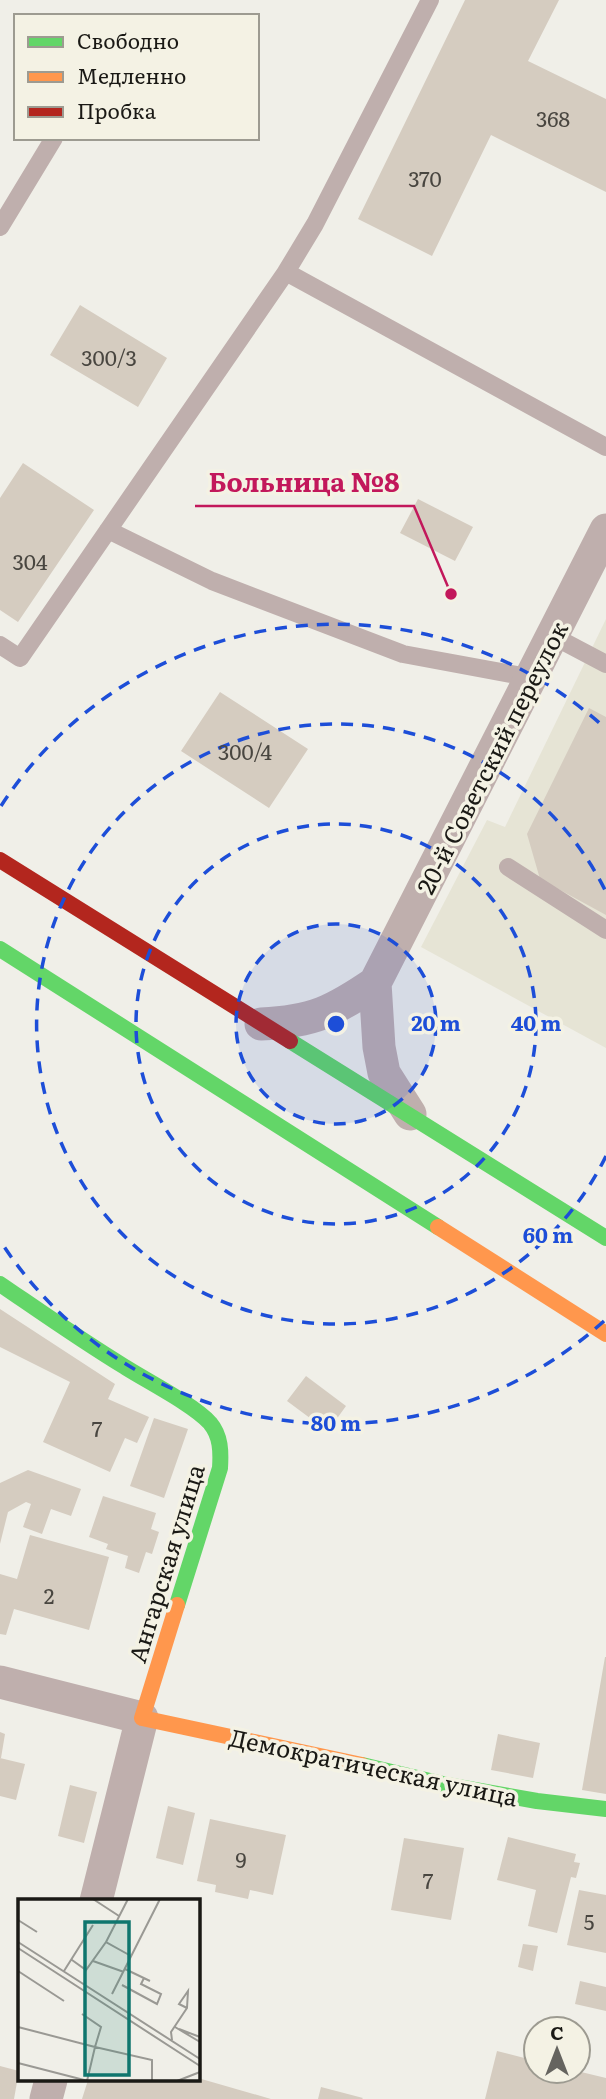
<svg xmlns="http://www.w3.org/2000/svg" width="606" height="2099" viewBox="0 0 606 2099" font-family="Literata,serif">
  <style>
    .built { fill: #e6e4d5 }
    .building { fill: #d5ccc0 }
    .lines { fill: none; stroke-linecap: round; stroke-linejoin: round }
    .lane { stroke: #bfafad; stroke-width: 18 }
    .street { stroke: #bfafad; stroke-width: 33 }
    .fast { stroke: #63d668; stroke-width: 16 }
    .slow { stroke: #ff974d; stroke-width: 16 }
    .jam { stroke: #b3261e; stroke-width: 16 }
    .ring { fill: none; stroke: #1d4ed8; stroke-width: 3.5; stroke-dasharray: 12 9 }
    .labels { text-anchor: middle; dominant-baseline: central; stroke-width: 7; stroke-linejoin: round; paint-order: stroke }
    .number-label { font-size: 21px; fill: #494640 }
    .street-label { font-size: 24px; fill: #1a1915; stroke: #f4f2e4 }
    .inset-road { fill: none; stroke: #9a9994; stroke-width: 2 }
    .view { fill: #0f766e; fill-opacity: 0.15; stroke: #0f766e; stroke-width: 3.5 }
    .inset-edge { fill: none; stroke: #1a1915; stroke-width: 3.5 }
    .centre { fill: #1d4ed8; stroke: #f4f2e4; stroke-width: 3.5 }
    .ring-label { font-size: 21px; text-anchor: middle; font-weight: bold; fill: #1d4ed8; stroke: #f4f2e4; stroke-width: 7; stroke-linejoin: round; paint-order: stroke }
    .leader { fill: none; stroke: #c2185b; stroke-width: 2.5 }
    .callout-dot { fill: #c2185b; stroke: #f4f2e4; stroke-width: 2.5 }
    .callout-label { font-size: 26px; text-anchor: middle; font-weight: bold; fill: #c2185b; stroke: #f4f2e4; stroke-width: 7; stroke-linejoin: round; paint-order: stroke }
  </style>
  <rect width="100%" height="100%" fill="#f0efe8"/>
  <path class="built" d="M606,619V1048L421,947L487,820L505,827Z"/>
  <path class="building" d="M465,0H559L528,61L606,99V192L491,135L432,256L358,219Z
    M80,305L167,358L138,407L50,355Z
    M23,463L94,510L18,622L0,610V498Z
    M418,499L473,527L455,561L400,533Z
    M220,692L308,749L269,808L181,751Z
    M589,708L606,717V915L540,879L527,834Z
    M0,1309L115,1384L108,1399L149,1417L137,1443L125,1438L110,1472L43,1442L70,1382L0,1347Z
    M306,1376L346,1406L333,1424L327,1419L322,1427L287,1401Z
    M154,1418L188,1429L164,1498L130,1486Z
    M28,1470L81,1489L71,1516L51,1509L42,1534L23,1527L31,1504L26,1502L8,1512L0,1544V1483Z
    M103,1496L156,1513L151,1529L159,1532L152,1554L146,1552L139,1573L125,1568L128,1556L106,1549L108,1544L89,1537Z
    M30,1535L109,1557L89,1630L14,1609L6,1635L0,1634V1574L17,1579Z
    M605,1657H606V1794L582,1790Z
    M0,1732L5,1734L1,1758H0Z
    M498,1734L540,1743L533,1778L491,1770Z
    M0,1758L25,1764L16,1800L0,1796Z
    M70,1785L97,1792L84,1843L58,1836Z
    M168,1806L195,1813L183,1865L156,1858Z
    M210,1819L286,1835L273,1895L250,1890L248,1899L215,1892L216,1885L197,1881Z
    M508,1837L576,1854L574,1862L580,1863L576,1878L571,1877L557,1933L528,1926L536,1890L497,1880Z
    M404,1838L464,1848L451,1920L391,1910Z
    M579,1890L606,1895V1953L567,1945Z
    M523,1944L538,1946L533,1971L518,1967Z
    M580,1981L606,1987V2011L575,2004Z
    M497,2051L536,2061V2071H577L606,2078V2099H485Z
    M0,2066L19,2071L14,2099H0Z
    M198,2078L271,2099H82L88,2080Z
    M321,2087L363,2098L362,2099H318Z"/>
  <g class="lines">
    <path class="lane" d="M430,0L315,224L286,272L606,447
      M0,227L54,138
      M108,530L212,581L403,654L533,678
      M553,636L606,664
      M0,645L20,658L286,272
      M508,867L606,930"/>
    <path class="street" d="M375,983L379,1047L384,1073L410,1114
      M261,1024C313,1022 334,1011 375,983L606,530
      M0,1682L142,1718L96,1901
      M46,2099L51,2080"/>
    <path class="fast" d="M0,949L438,1227
      M290,1041L606,1238
      M0,1284C41,1312 82,1341 125,1367C147,1381 194,1405 210,1423C221,1436 221,1452 220,1468L177,1605
      M362,1765L447,1785L537,1801L606,1809"/>
    <path class="slow" d="M438,1227L606,1334
      M177,1605L142,1718L362,1765"/>
    <path class="jam" d="M0,860L290,1041"/>
  </g>
  <circle cx="336" cy="1024" r="100" fill="#1d4ed8" fill-opacity=".12"/>
  <g class="ring">
    <circle cx="336" cy="1024" r="100"/>
    <circle cx="336" cy="1024" r="200"/>
    <path d="M606 1156A300 300 0 1 1 606 892"/>
    <path d="M604 1321A400 400 0 0 1 1 1242M1 806A400 400 0 0 1 604 727"/>
  </g>
  <g class="labels">
    <g class="number-label">
      <text x="553" y="117">368</text>
      <text x="425" y="177">370</text>
      <text x="109" y="356">300/3</text>
      <text x="30" y="560">304</text>
      <text x="245" y="750">300/4</text>
      <text x="97" y="1427">7</text>
      <text x="49" y="1594">2</text>
      <text x="241" y="1858">9</text>
      <text x="428" y="1879">7</text>
      <text x="589" y="1920">5</text>
    </g>
    <g class="street-label">
      <text transform="translate(491 757) rotate(-63)">20-й Советский переулок</text>
      <text transform="translate(165 1563) rotate(-73)">Ангарская улица</text>
      <text transform="translate(374 1766) rotate(12)">Демократическая улица</text>
    </g>
  </g>
  <g transform="translate(18 1899)">
    <rect width="182" height="182" fill="#f0efe8"/>
    <path class="inset-road" d="M75,0L101,17M110,0L88,43L113,57M0,21L19,33M0,43L182,160M0,49L182,167M54,61L68,71L88,43M75,62L106,73M107,70L132,82M0,72L46,102M46,72L75,26M104,86L139,105L143,95L123,85L126,79M94,95L142,0M64,115L83,128L77,148L134,161V182M0,128L77,148L69,182M157,128L182,143M161,130L182,138M154,141L153,133L169,109L170,92L161,105L169,109M0,164L70,182M159,182L182,173"/>
    <path class="view" d="M67,23H111V176H67Z"/>
    <rect width="182" height="182" class="inset-edge"/>
  </g>
  <circle cx="336" cy="1024" r="10" class="centre"/>
  <g class="ring-label">
    <text x="436" y="1031">20 m</text>
    <text x="536" y="1031">40 m</text>
    <text x="548" y="1243">60 m</text>
    <text x="336" y="1431">80 m</text>
  </g>
  <path class="leader" d="M451 594L414 506H195"/>
  <circle class="callout-dot" cx="451" cy="594" r="7"/>
  <g class="callout-label">
    <text x="304" y="492">Больница №8</text>
  </g>
  <rect x="14" y="14" width="245" height="126" fill="#f4f2e4" stroke="#9d9b91" stroke-width="2"/>
  <rect x="28" y="37" width="35" height="10" fill="#63d668" stroke="#9d9b91" stroke-width="2"/>
  <text x="77" y="49" font-size="21" fill="#1a1915">Свободно</text>
  <rect x="28" y="72" width="35" height="10" fill="#ff974d" stroke="#9d9b91" stroke-width="2"/>
  <text x="77" y="84" font-size="21" fill="#1a1915">Медленно</text>
  <rect x="28" y="107" width="35" height="10" fill="#b3261e" stroke="#9d9b91" stroke-width="2"/>
  <text x="77" y="119" font-size="21" fill="#1a1915">Пробка</text>
  <g transform="translate(557 2050)"><circle r="33" fill="#f4f2e4" stroke="#9d9b91" stroke-width="2"/>
  <path d="M0-5L12 26L0 18L-12 26Z" fill="#65645f"/>
  <text y="-10" font-size="19" font-weight="bold" text-anchor="middle" fill="#1a1915">С</text>
  </g>
</svg>
